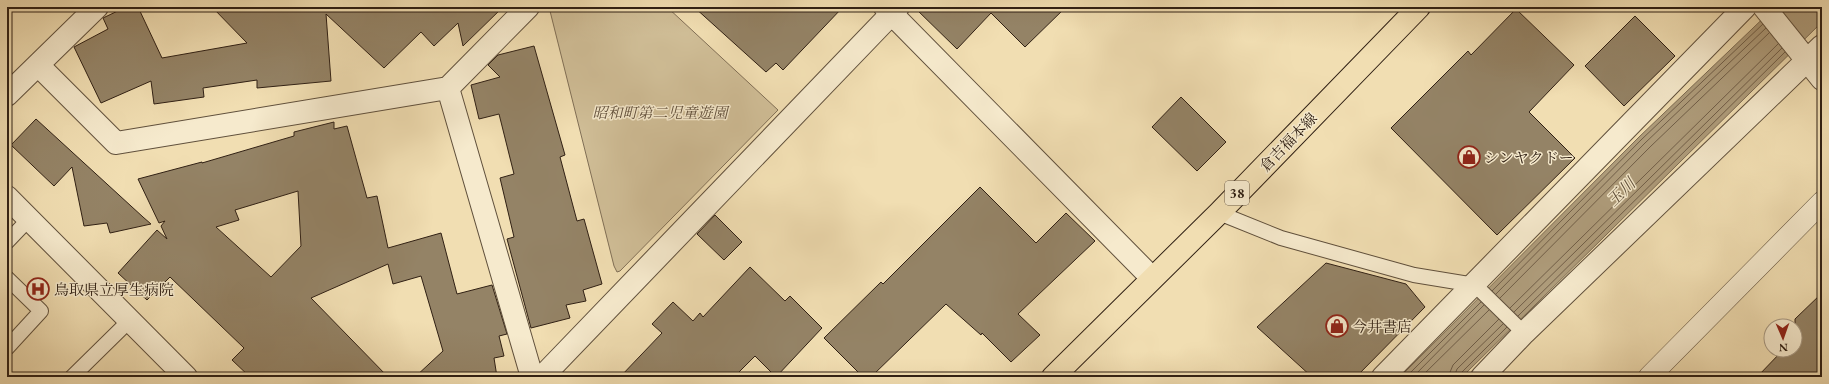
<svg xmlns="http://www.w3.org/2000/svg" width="1829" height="384" viewBox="0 0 1829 384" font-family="'EB Garamond','Noto Serif JP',serif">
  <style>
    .green { fill: #d0be97; stroke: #806f56 }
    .water { fill: #af9d7c; stroke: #7c6b52 }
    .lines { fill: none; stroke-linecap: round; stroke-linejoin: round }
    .shore { stroke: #705e48; stroke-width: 1 }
    .building { fill: #948366; stroke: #302014; fill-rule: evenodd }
    .service-casing { stroke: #60503c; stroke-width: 16 }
    .pedestrian-casing { stroke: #60503c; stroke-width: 22 }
    .minor-casing { stroke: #60503c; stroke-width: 24 }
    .tertiary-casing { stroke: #60503c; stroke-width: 24 }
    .primary-casing { stroke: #302014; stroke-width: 24 }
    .service { stroke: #f6eacd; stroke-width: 14 }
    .pedestrian { stroke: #f6eacd; stroke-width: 21 }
    .minor { stroke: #f6eacd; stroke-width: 22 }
    .tertiary { stroke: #f6eacd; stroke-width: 22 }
    .primary { stroke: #f1deb2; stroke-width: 22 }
    .labels { text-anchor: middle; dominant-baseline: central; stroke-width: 3; stroke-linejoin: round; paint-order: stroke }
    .shield { fill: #f6eacd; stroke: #6b5d4c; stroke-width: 1 }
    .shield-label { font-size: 14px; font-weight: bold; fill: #302014 }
    .park-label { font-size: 15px; font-style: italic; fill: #604f3b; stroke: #f6eacd }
    .street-label { font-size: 15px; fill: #302014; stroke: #f6eacd }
    .poi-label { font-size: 15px; fill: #302014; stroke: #f6eacd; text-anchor: start }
    .water-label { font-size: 16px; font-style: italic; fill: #5c4c38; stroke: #f6eacd }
  </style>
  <rect width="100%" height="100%" fill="#f1deb2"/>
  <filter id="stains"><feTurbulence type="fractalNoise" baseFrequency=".005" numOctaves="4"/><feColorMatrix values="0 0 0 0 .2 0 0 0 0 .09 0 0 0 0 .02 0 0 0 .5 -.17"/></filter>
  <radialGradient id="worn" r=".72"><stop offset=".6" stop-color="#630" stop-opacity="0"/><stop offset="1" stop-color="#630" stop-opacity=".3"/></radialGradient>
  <path class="green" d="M549,7H667L778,110L620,271L617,272L614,266Z"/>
  <path class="water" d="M1775,7H1822V22L1462,377H1400L1639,137Z"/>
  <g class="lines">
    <path class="shore" d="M1492,291L1642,139L1763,24
      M1496,294L1645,143L1766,28
      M1500,298L1650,147L1769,33
      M1510,308L1778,44
      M1514,312L1782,48
      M1518,316L1785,52
      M1406,377L1481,302
      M1413,377L1484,305
      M1421,377L1489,310
      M1448,377L1453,365L1499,319
      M1454,377L1457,369L1503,324
      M1460,377L1461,373L1507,327"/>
  </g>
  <path class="building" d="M126,7H138L162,58L247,43L212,7H503L463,46L458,23L434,46L421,32L384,68L326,14L331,81L257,88V80L203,88L204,97L154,104L151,81L101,103L74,47L108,29L103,18Z
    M694,7H843L783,70L776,63L766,72Z
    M914,7H1066L1025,47L991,13L957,49Z
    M1516,9L1574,65L1529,112L1575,158L1497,235L1391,128L1468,51L1471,55Z
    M1635,16L1675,56L1624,106L1585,66Z
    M534,46L565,155L560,157L577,221L584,219L602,284L583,290L586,301L566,305L570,318L531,328L507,239L514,237L500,178L514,174L499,114L479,119L471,85L500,77L488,65L498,55Z
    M1181,97L1226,142L1197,171L1152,127Z
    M36,119L143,217L151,224L110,233L107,223L84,226L72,167L54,186L11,145Z
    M334,122V129L347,126L367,198L377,196L388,248L441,233L457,294L492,285L507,334L499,336L504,356L494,358L497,377H415L443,351L421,276L393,284L388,264L311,298L388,377H250L232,360L244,348L170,277L147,300L118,273L157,230L167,239L161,226L165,221L159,223L138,179L202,162V163L294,136V132ZM298,191L301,246L271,277L216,227L239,220L235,210Z
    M980,187L1036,243L1066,213L1095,241L1018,314L1040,335L1011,362L982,333L981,335L946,304L871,377H863L824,338L881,282L883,284Z
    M715,215L742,242L724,260L697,234Z
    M1326,263L1406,284L1425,307L1356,377H1312L1257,327Z
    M750,267L785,301L790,296L822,328L776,377L755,356L734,377H620L662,333L652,324L673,302L693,321L700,313L703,317Z
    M1822,293V377H1757L1783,350H1795V319Z"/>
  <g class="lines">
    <g class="service-casing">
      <path id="service" d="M1219,213L1281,238L1414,275L1475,285L1524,333
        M7,242L29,219
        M7,278L41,311L7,348
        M72,377L130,320"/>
    </g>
    <g class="pedestrian-casing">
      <path id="pedestrian" d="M1649,377L1822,202"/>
    </g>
    <g class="minor-casing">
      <path id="minor" d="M885,7L1152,278
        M38,65L116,143L448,88L528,7
        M448,88L532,377
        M7,95L97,7
        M7,197L186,377
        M542,377L898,7
        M1383,377L1745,7
        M1482,377L1524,333L1822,46"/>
    </g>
    <g class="tertiary-casing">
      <path id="tertiary" d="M1764,7L1822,79"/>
    </g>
    <g class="primary-casing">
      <path id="primary" d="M1053,377L1219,213L1419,7"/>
    </g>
    <use href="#service" class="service"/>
    <use href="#pedestrian" class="pedestrian"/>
    <use href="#minor" class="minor"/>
    <use href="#tertiary" class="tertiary"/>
    <use href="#primary" class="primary"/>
  </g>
  <defs>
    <g id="shop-ring" transform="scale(1.15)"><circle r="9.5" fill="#f6eacd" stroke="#8f2418" stroke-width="1.5"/><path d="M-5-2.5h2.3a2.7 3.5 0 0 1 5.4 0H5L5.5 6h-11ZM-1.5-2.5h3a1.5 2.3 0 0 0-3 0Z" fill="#8f2418"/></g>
    <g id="hospital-ring" transform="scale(1.15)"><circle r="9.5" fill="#f6eacd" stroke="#8f2418" stroke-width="1.5"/><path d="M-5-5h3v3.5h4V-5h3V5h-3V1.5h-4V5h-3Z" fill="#8f2418"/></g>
  </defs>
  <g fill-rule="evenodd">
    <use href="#shop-ring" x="1469" y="157"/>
    <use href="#hospital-ring" x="38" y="289"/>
    <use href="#shop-ring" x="1337" y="326"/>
  </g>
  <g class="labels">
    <rect class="shield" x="1225" y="181" width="24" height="24" rx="3"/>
    <g class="shield-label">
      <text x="1237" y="193">38</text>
    </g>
    <g class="park-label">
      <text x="660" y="112">昭和町第二児童遊園</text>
    </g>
    <g class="street-label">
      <text transform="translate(1288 142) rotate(-46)">倉吉福本線</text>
    </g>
    <g class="poi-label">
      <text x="1484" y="157">シンヤクドー</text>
      <text x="54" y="289">鳥取県立厚生病院</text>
      <text x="1352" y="326">今井書店</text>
    </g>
    <g class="water-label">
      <text transform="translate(1621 192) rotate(-45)">玉川</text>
    </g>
  </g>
  <rect width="1829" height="384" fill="none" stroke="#f1deb2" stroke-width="24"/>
  <rect x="8" y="8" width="1813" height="368" fill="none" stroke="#302014" stroke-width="2"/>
  <rect x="12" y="12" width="1805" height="360" fill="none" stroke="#302014"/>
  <g transform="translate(1783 338) rotate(178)"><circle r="19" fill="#f6eacd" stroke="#a79983"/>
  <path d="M0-3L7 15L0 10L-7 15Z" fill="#8f2418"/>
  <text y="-6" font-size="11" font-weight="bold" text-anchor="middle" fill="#302014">N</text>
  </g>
  <rect width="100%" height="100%" filter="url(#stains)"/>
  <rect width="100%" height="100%" fill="url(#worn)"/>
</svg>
